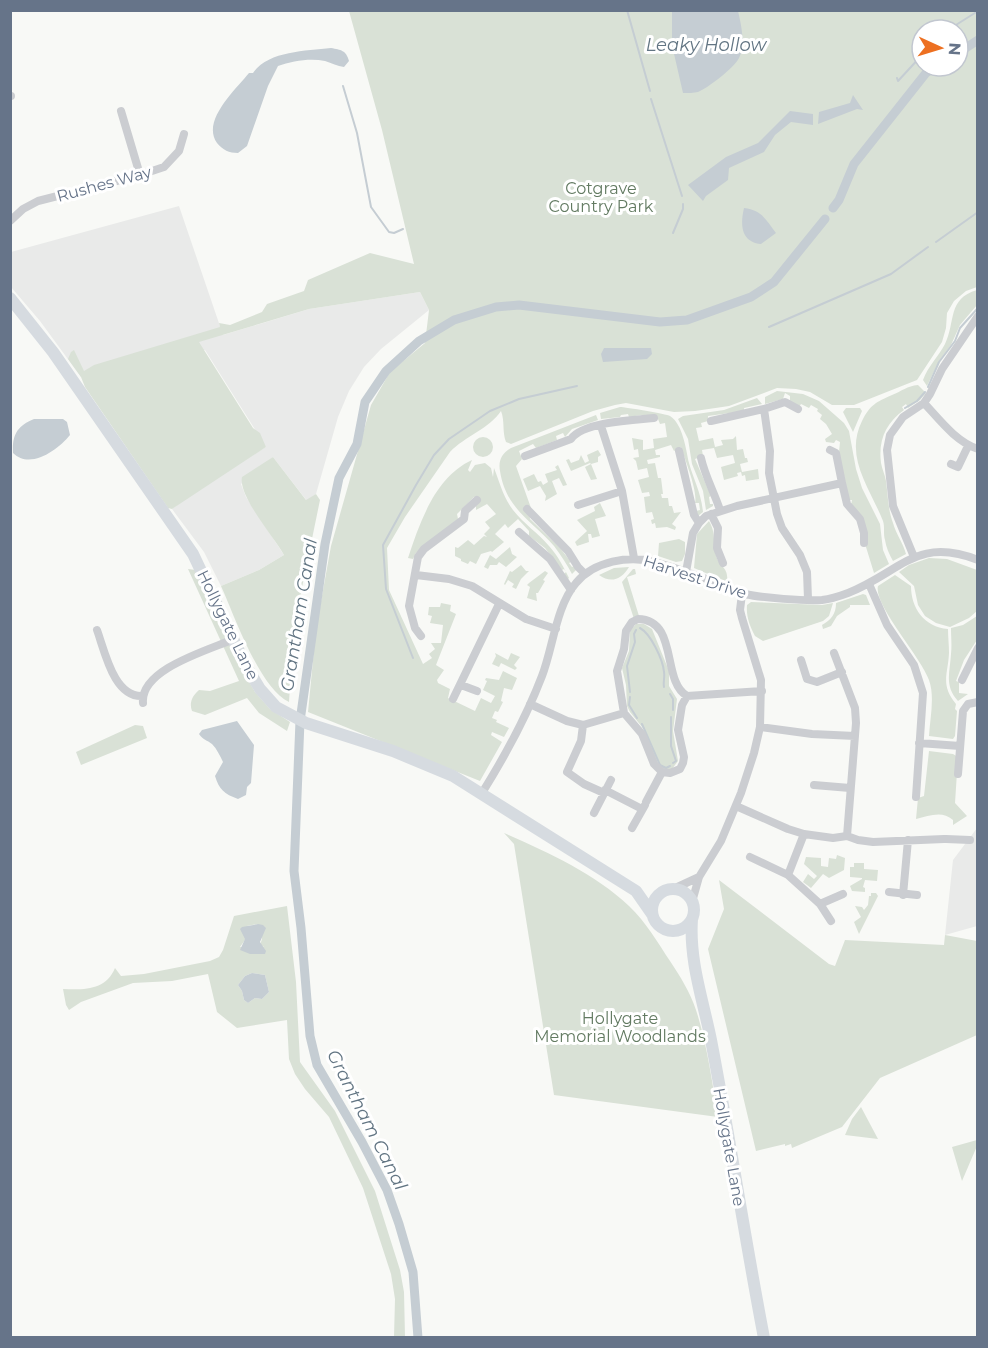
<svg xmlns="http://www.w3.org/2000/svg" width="988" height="1348" viewBox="0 0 988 1348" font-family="Montserrat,sans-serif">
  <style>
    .built { fill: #e9eae9 }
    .green { fill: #d9e1d6; fill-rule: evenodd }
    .water { fill: #c5cdd3 }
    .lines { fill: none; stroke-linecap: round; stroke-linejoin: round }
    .stream { stroke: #c5cdd3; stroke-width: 2 }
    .canal { stroke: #c5cdd3; stroke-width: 9 }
    .street { stroke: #cbcdd1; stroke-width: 8 }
    .secondary { stroke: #d6dbe0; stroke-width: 12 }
    .labels { text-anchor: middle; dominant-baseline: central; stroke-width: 6; stroke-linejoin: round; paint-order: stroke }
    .street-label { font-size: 16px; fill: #667489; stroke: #fff }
    .park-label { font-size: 16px; fill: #627a61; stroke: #fff }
    .water-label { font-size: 18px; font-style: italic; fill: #627583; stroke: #fff }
  </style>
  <rect width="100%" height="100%" fill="#f8f9f6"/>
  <path class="built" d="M179,206L223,335L309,309L420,292L429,310L381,349L364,367L349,391L338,417L316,494L307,501L273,457L241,484L246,497L284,555L259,570L221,586L204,552L172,509L208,482L266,447L205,350L81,377L40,321L11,287V252Z
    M977,828V926L945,935L953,860Z"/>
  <path class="green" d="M349,11H977V287L966,291L954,301L947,313L946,328L942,342L917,380L854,405H832L810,392L796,389L777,388L729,406L695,411L674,412L626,403L615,405L593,411L511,444L506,442C502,432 505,421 501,411C489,429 465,436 450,452L405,517L387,548L389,590L423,664L432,658L429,654L435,649L431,643H441L443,625L430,623L432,616L428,615L429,607H440L441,603L451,605L450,611L456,614L436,665L444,670L437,680L438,683L450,689L448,698L475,711L481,698L491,703L495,696L483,690L487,681L485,680L486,678L499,680L503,671L517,678L512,690L504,688L501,701L503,702L498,712L495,711L492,718L497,720L496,722L509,728L504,737L492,732L491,735L502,742L480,781L308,712L316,629L331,546L371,405L390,372L425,343L429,310L420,292L309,309L199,342L253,428L260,433L266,447L172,509L168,508L85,387L81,377L68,359L71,352L74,350L84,371L94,365L220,327L219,323L230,325L262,312L267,304L304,291L308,280L370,253L414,264L382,130ZM922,30H958V66H922Z
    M977,290V305L960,325L951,345L939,361L927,386L923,380C928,366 938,357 945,344C956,321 947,299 977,290Z
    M918,385L926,393L920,400L908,408L906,404L902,407L904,410C886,423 878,440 881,463C882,469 885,475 886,481C888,496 888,510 893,523C896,534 903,543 906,554L893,561C889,554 886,547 885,540C883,534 885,527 883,521C870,488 844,457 862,421C870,405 876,402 892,395C902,391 907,386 918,385Z
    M777,391L803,394L819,401L844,423L849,431L856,469L862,488L880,524L883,550L889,564L874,573L866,547L867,531L851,505L852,500H849L839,452L840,442L836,440L834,443L826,442L825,439L832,434L826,424L820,419L822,415L817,411L818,409L811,405L809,408L801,404L799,407L790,401V396L785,393L783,399L765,404V397Z
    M757,398L762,404L744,408V411L708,416V421L701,423L702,427L696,428L699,441L713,438L715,447L723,445L721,440L733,439L736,436L737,450L743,449L745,458H747L748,462L740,464L742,472L758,469L759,479L746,481L745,475L742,476L741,472L737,473L738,476L724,480L721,467L735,463L733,455L717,458L714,448L702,450L703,456L695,459L711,496L709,497L710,504H713V506L706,510L703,491L692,464L688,439L678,419L683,416L724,410Z
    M620,407C625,407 667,414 670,416C683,424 686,450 689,463C694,481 701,492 703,512L698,516L696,511L700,510L699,503H695C698,491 685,460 681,447L674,451L671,445L655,450L656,455H660V457L647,460L648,464L655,463L658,478H661L663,494H661L662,498H668L669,506H672L674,513L681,512L672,524L676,527L675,530L667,527L656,528L655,523L652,524L651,520L654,519L652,512L646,513L644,497L650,496L649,492L642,493L638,480L649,477L647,468L638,470L636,461L633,458L639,457L638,449L634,450L632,438L643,440V450L654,448L653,439L667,437L665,423L660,424L658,419L641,415L629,417L628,414L621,415L620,417L601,419L600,413Z
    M846,408H860L862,411L853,432L843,412Z
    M596,415L598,420L572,429L565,437L563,433L556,436L557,440L536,448L533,444L519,451L522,459L516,466L531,508L529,507L530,519L560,548L571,562L569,563L572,567L574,566L577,569L572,574C567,565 561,555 554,546C531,520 506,509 500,471C498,461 502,453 511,448Z
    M473 447a10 10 0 1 1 20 0a10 10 0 1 1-20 0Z
    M598,450L601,455L598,457V462L591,464L597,479L591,480L585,467L591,464L590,463L571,471L566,460L569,459L571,463L579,460L581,455L585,463L589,461L587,455Z
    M273,457L306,500L316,494L320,500L298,607L293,641L289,702C259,687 235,617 221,586L259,570L284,555C274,537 238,496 242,477Z
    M472,460L468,470L470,472L475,465L485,463L491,468L493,477L494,468C500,483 503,497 513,510C524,524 538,533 549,546C558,556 563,566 569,578L568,579L564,574L566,572L564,569L562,570L545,548L529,536V531L518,519L508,528L505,524L495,534L504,542L492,552L491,551L481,554L476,564L470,561L468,564L461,561V559L455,556V547L458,548L468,540L474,545L484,536L487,537L484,534L490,528L485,522L496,514L487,504L476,510V506L479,502L474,497L457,514L458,519L416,553L413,559L408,558C420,522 435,477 472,460Z
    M558,465L567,485L563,486L559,478L552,481L557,494L545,501L546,496L540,486L528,491L523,479L534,474L538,482L541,481L543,485L548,482L545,474L557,470L555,467Z
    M600,503L606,516L595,519L600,536L592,538L591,534H588L589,542L577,546L575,542L587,531L577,520L595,511L594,507Z
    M709,521C717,535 712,542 716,555C719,568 729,566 727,582L694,568L697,534Z
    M679,539L685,542V554L682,561L676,562L658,556L659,543Z
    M510,547L512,554L517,557L506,567L499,562L497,565H490L488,569L484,567L490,555L496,559Z
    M929,558L947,559L977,570V611L969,618L950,627L936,623L925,616L918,605L914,586L899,572L909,565Z
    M521,565L526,571H529L521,579L516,589L512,587L514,584L508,580L505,585L504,584L510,571L512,572Z
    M629,567C622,579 611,584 599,575L614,568Z
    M188,569L196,570L244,673L255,692L270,709L290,722L287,731L259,713L247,698L205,715L192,711C189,703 192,696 199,690L210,691L239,681Z
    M633,569H635L636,574L627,577L639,616L634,619L622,582Z
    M545,571L548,573L543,580L545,581L538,593H536L537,601L527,598L530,587L527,585L529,583Z
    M895,575L911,586C911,608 924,627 948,629C948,637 949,645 949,653C948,675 940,684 956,704L955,709L957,711L955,736L953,739L929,736C930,718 935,697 929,680C921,657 873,604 878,586Z
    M863,594L866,595L870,605H850V607L837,616L831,626L823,629L822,625C831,620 836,614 836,603Z
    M751,602L822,605L833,603L829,616L823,621L763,641L755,636C750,626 746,617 747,605Z
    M977,616V640L964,660L956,681L959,682V693L968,694L958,701C944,686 950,672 951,654C952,645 951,637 951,628L963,625Z
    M636,624H644L652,629L669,671V686L677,699L673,731L678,761L672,769H664L656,761L646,732L630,712L627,706L626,685L622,668L629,651L630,631Z
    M495,653L508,660L511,653L520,657L514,665L517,668L515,670L501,663L499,667L492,664L496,656Z
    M135,725L143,726L147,738L81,765L76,752Z
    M929,751L953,754L958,757L955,803L967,816L953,825V820C942,810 929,816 916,819L918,798L924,796Z
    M504,833C547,852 594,873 629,906C646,922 658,943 670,961C680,976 690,992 696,1010C707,1044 712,1081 718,1117L554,1095L514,844Z
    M837,855L845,858L844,870L829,878L823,874L811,888L803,882L808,874L814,879L817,876L804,864L806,857L821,858V866L828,867L829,858L836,859Z
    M854,863H864V869L878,870L877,881L865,880L863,887L865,888V892L852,891L850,886L862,879V878L850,877V867H854Z
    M719,880L829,964L835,966L845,940L944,945L945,935L977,941V1035L880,1078L842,1127L792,1148L791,1144L785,1146V1144L756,1151L708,949L724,909Z
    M871,893H876L878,896L859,934L854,922L861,917L855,906L862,907L864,910L868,905L869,896H871Z
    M287,906L296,982L300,1062L335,1111L375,1191L400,1270L404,1292L405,1337H394L395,1299L391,1274L363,1188L329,1117L305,1089L295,1074L289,1059L287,1020L237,1028L217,1012L208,974L172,981L133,983L81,1002L69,1010L66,1005L63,989C85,990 106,990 115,968L121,976L144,974L210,961L219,957L223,950L234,916ZM258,924L262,939L260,945L264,947H240L245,940L247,926ZM252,973L265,975L269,992L262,999L255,998L248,1003L244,1000L242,991L238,985L245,976Z
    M861,1107L878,1139L845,1135L852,1119Z
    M977,1140V1146L962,1181L952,1147Z"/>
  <path class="water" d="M672,11H738C741,24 746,45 739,58C734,68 708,88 698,92C694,93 688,93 683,93L672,45Z
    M331,48C341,50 346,50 349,61L344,67C337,66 332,63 325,61C310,58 292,61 278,66L268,86L247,146L238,153C229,153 223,150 217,143C201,121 236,89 249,73H253C268,51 305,51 331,48Z
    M853,95L863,110L857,109L818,124L819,112L850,103Z
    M790,111L813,114V125L791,122L775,135L764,152L729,168L728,180L706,196L703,201L688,185L726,157L758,143Z
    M744,208C762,210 766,220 776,233L761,244C741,242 740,225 744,208Z
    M604,348H651L652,354L647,359L603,362L601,354Z
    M34,419H63L67,422L70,435C58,450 30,470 13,453C12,435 17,426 34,419Z
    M237,721L254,745L251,783L247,787L246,795L238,799C224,794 219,789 215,776L223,762C220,756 217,749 212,744C207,740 203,740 199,734L202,730Z
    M258,924L263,925L266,928L260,942L266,951L265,954H250L240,950L245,939L240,929L242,927Z
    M252,973L265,975L269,992L262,999L255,998L248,1003L244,1000L242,991L238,985L245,976Z"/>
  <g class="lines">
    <path class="stream" d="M627,10L650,91
      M948,30L978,11
      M897,78L898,81L922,55
      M343,86L357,133L371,207L389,232L394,233L403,229
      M651,99L682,196
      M673,233L683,209V204
      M936,242L978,212
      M769,327L891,274L928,247
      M928,387L939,362L955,341L960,328L978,308
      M905,408L917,401L925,392
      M640,628C651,634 663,660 664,672C665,677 663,682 664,687
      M413,658L386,589L383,545L416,485L434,455L449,439L490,411L519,399L577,386
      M630,692L627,666L635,642L634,634L636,630
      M670,694L673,699V710
      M630,697L629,705L637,718
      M671,717V746L676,761L673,763
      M642,724L660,765L666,768L670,766"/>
    <path class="canal" d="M958,53L978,40
      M833,208L839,200L854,164L926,73L937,66
      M418,1338L413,1272L399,1224L387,1190L362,1142L317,1065L310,1036L301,928L294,871L300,721L325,544L339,478L357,444L365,402L386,371L419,341L454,320L496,307L519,305L660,322L687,320L751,297L774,282L825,219"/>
    <path class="street" d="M10,96H11
      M121,111L140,175
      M10,221L23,209L38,201L140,175L164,167L179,151L184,134
      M924,403C939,419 956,442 978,449
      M764,409L770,451L769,473L777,514L782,528L800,555L807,572L808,599
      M711,421L764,409L785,402L798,409
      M601,426L622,491L634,558
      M830,450L836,453L842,483
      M679,451L694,515L699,523
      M525,456L571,439C583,422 633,420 654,418
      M701,458C705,476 714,492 720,510
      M951,464L958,467L968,446
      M578,505L622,491
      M527,509L568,551L578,567L585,574
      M711,514L718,528L717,548L723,563
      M519,532L550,559L571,590
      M914,557L893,506L887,450L890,435L903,417L924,403L930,394L942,369L978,316
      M686,572L693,533L699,523L706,516L737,506L842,483L847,504L860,519L864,533V543
      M416,575L449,579L472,586L526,619L556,629
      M869,584L887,625L914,665L923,693L916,797
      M638,619C679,620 661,681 687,696L682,705L678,730L684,757L683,763L680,769L670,773L662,772L654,764L642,734L624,713L617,671L624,649L626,631L632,622Z
      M97,630C105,652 114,698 143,696
      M421,636L415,628L409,606L418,557L424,549L464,519L465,511L477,500
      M834,653L855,708L856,723L847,836
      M801,660L807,679L817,682L842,672
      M962,680L978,648
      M461,685L477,691
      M687,696L762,691
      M453,699L499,604
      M143,703C140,669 209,650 234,639
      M530,704L567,721L583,725L624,713
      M583,725L581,741L567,772L584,784L604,793
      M760,727L812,734L855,736
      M919,743L960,746
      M958,774L963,711L968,704L978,702
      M814,785L850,788
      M605,790L642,809
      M482,793C505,756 526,718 542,676C553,648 556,606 576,583C594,561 629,555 655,562C677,568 698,576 720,584C728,587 736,592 745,594C762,598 805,601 822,600C831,599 840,596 848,593C901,572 916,536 978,560
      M646,802L662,772
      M736,806L788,829L804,834L833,838L847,836L858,840L873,842L944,839
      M594,813L611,780
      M632,828L645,805
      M804,834L788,875L820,904L831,921
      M946,839L970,840
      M750,857L788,875
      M671,890L699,877
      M889,892L917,895
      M903,895L908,840
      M692,902L699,877L721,841L741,793L754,753L760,727L761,680L742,618L740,610L742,594
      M820,904L843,894"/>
    <path class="secondary" d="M10,298L53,352L193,554L246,666L260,689L276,707L306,723L393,751L453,776L636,891L652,914
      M652 910a21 21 0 1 1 42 0a21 21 0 1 1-42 0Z
      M692,919C689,961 703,1000 711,1040C730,1139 745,1239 764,1338"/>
  </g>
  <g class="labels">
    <g class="street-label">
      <text transform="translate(104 184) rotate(-15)">Rushes Way</text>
      <text transform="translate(695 577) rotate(18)">Harvest Drive</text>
      <text transform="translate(228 625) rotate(64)">Hollygate Lane</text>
      <text transform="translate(729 1147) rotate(80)">Hollygate Lane</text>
    </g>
    <g class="park-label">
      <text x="601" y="188">Cotgrave<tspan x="601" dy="18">Country Park</tspan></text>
      <text x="620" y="1018">Hollygate<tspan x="620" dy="18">Memorial Woodlands</tspan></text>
    </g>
    <g class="water-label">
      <text x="706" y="45">Leaky Hollow</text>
      <text transform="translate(299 615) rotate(-81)">Grantham Canal</text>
      <text transform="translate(367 1120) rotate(63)">Grantham Canal</text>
    </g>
  </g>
  <rect width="988" height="1348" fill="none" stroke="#667489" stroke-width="24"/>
  <g transform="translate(940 48) rotate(94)"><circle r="28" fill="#ffffff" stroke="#c2c7d0" stroke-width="1.5"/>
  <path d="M0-4.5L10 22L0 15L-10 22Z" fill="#ed7021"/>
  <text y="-9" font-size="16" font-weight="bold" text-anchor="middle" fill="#667489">N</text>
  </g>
</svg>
